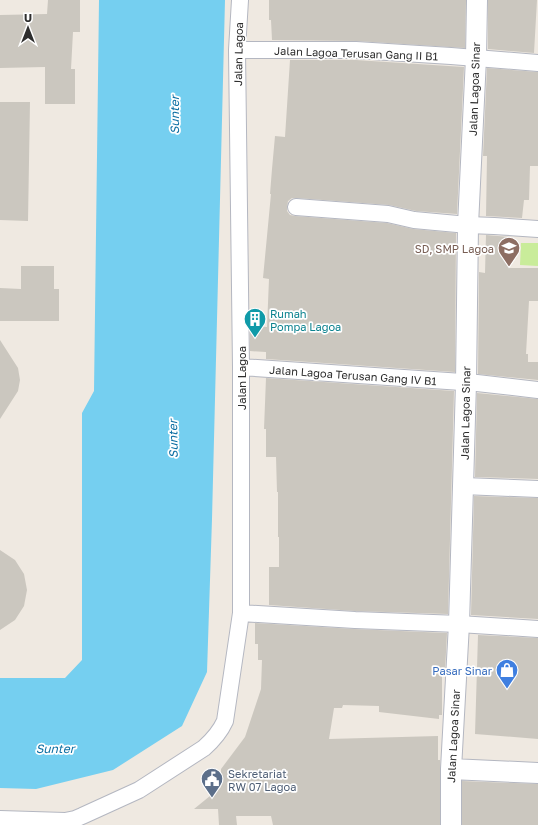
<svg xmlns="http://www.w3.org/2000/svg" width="538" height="825" viewBox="0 0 538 825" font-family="'Golos Text',sans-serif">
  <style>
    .pitch { fill: #c9ec9a }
    .water { fill: #75cff0 }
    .building { fill: #cbc7bf }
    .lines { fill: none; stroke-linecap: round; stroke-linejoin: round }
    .minor-casing { stroke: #b4b7c1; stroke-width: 18 }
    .tertiary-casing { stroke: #b4b7c1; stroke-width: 22 }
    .minor { stroke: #fff; stroke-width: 16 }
    .tertiary { stroke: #fff; stroke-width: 20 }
    .labels { text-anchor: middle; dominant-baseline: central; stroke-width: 3.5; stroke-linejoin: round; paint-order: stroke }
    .street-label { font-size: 11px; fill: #2e2e2e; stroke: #fff }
    .education-label { font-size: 11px; fill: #785e54; stroke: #fff; text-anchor: end }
    .culture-label { font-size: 11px; fill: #0d838f; stroke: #fff; text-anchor: start }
    .shop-label { font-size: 11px; fill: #366cbe; stroke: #fff; text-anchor: end }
    .service-label { font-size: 11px; fill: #4e5e75; stroke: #fff; text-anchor: start }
    .water-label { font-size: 12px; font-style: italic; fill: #0d6fa3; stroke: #fff }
  </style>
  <rect width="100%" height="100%" fill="#efe9e1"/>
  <path class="pitch" d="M521,243H538V266L520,265Z"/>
  <path class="water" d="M99,0H225L212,519L207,672L182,726L113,770L36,789L0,788V678H65L82,660V413L94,391Z"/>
  <path class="building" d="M48,0H80V32H73L71,69H75V104H45V67L0,68V15L47,14Z
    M269,0H466L465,48L357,41L272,40L271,20H269Z
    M488,0H537L534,53L488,49Z
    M290,60H356L464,67L457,214L416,211L389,205L297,198H292L288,201L287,207V211L290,215L295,216L387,223L413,229L456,233L455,372L266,359V352L250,351V326L267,327L269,279L263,278L271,194H270L272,169L275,136L285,137Z
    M487,68L538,72V166H530L529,200H524L522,218L486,216L487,156H483Z
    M0,102H30L28,221L0,220Z
    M486,235L510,237L509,268H538V301H529L526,354H528V362H538V380L478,374L479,272L485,273Z
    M21,266H54V289H59V321H0V288L21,289Z
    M0,340L18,368L20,380L18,391L0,419Z
    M266,378L454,391L448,614L355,611L269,605V567H279V537H278V492H277L276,457H266V429H264Z
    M477,393L538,399V479L475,477Z
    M474,496L538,498V619L471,615Z
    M0,550L15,560L24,574L27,590L24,606L15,620L0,630Z
    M255,623L354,629L447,633L445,671H442V715H439V719L379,712V706L343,705L342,708H334L329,739L438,736V760H440V825H273L271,816H236L237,825H219L218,809H194L221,787V769L245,737L261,689L262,660H258V644H255Z
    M478,635L538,638V739L475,734Z
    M462,781L538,784V825H462Z"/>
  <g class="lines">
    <g class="minor-casing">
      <path id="minor" d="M237,50H356L451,56L538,63
        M296,207L388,214L414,220L468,225L494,226L538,229
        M241,367L477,383L538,390
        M463,486L538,489
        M241,613L355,620L459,624L538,629
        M0,819L65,821L75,819L82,816L139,790L204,748C213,740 220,732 225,721L241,613V367L237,50L240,0"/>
    </g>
    <g class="tertiary-casing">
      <path id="tertiary" d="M451,769L538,773
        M451,825V769L459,624L466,383L468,225L476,58L477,0"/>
    </g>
    <use href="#minor" class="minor"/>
    <use href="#tertiary" class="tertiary"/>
  </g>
  <defs>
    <g id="school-pin" transform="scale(1.15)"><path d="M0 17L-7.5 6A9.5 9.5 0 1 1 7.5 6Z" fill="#8d6e63" stroke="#fff"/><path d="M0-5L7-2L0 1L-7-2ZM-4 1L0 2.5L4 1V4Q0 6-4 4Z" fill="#fff"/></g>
    <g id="building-pin" transform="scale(1.15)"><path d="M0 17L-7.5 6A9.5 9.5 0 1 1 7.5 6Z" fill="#0f9aa8" stroke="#fff"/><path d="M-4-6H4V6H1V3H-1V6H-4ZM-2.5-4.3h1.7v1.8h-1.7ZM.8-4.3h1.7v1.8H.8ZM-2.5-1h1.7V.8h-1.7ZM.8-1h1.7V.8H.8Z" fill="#fff"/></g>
    <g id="shop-pin" transform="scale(1.15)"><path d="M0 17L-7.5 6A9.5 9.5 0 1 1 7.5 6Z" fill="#3f7fe0" stroke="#fff"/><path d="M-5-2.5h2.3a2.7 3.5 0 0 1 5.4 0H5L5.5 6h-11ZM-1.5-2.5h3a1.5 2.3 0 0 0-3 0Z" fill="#fff"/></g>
    <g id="civic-pin" transform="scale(1.15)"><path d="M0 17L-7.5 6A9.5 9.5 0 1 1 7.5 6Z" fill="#5c6f8a" stroke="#fff"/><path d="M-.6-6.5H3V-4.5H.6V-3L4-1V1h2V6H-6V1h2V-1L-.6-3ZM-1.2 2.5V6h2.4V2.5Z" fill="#fff"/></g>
  </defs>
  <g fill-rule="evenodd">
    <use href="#school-pin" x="509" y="248"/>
    <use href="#building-pin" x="255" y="319"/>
    <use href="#shop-pin" x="507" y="670"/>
    <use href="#civic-pin" x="212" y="779"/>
  </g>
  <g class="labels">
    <g class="street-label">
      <text transform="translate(356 53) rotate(2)">Jalan Lagoa Terusan Gang II B1</text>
      <text transform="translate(238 54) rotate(-89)">Jalan Lagoa</text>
      <text transform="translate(474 89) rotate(-88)">Jalan Lagoa Sinar</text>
      <text transform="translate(353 375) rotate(4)">Jalan Lagoa Terusan Gang IV B1</text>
      <text transform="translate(241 378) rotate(-90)">Jalan Lagoa</text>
      <text transform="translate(465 413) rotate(-89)">Jalan Lagoa Sinar</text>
      <text transform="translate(453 736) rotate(-87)">Jalan Lagoa Sinar</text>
    </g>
    <g class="education-label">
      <text x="494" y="248">SD, SMP Lagoa</text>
    </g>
    <g class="culture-label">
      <text x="270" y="313">Rumah<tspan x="270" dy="13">Pompa Lagoa</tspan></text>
    </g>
    <g class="shop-label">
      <text x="492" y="670">Pasar Sinar</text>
    </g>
    <g class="service-label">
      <text x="228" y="773">Sekretariat<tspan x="228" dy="13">RW 07 Lagoa</tspan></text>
    </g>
    <g class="water-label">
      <text transform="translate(174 115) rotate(-90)">Sunter</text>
      <text transform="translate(173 439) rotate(-91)">Sunter</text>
      <text x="55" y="748">Sunter</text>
    </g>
  </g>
  <g transform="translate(28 28)" stroke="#ffffff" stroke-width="3" paint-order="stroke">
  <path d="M0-3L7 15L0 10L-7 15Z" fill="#2e2e2e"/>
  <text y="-6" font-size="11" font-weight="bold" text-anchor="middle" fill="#2e2e2e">U</text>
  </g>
</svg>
